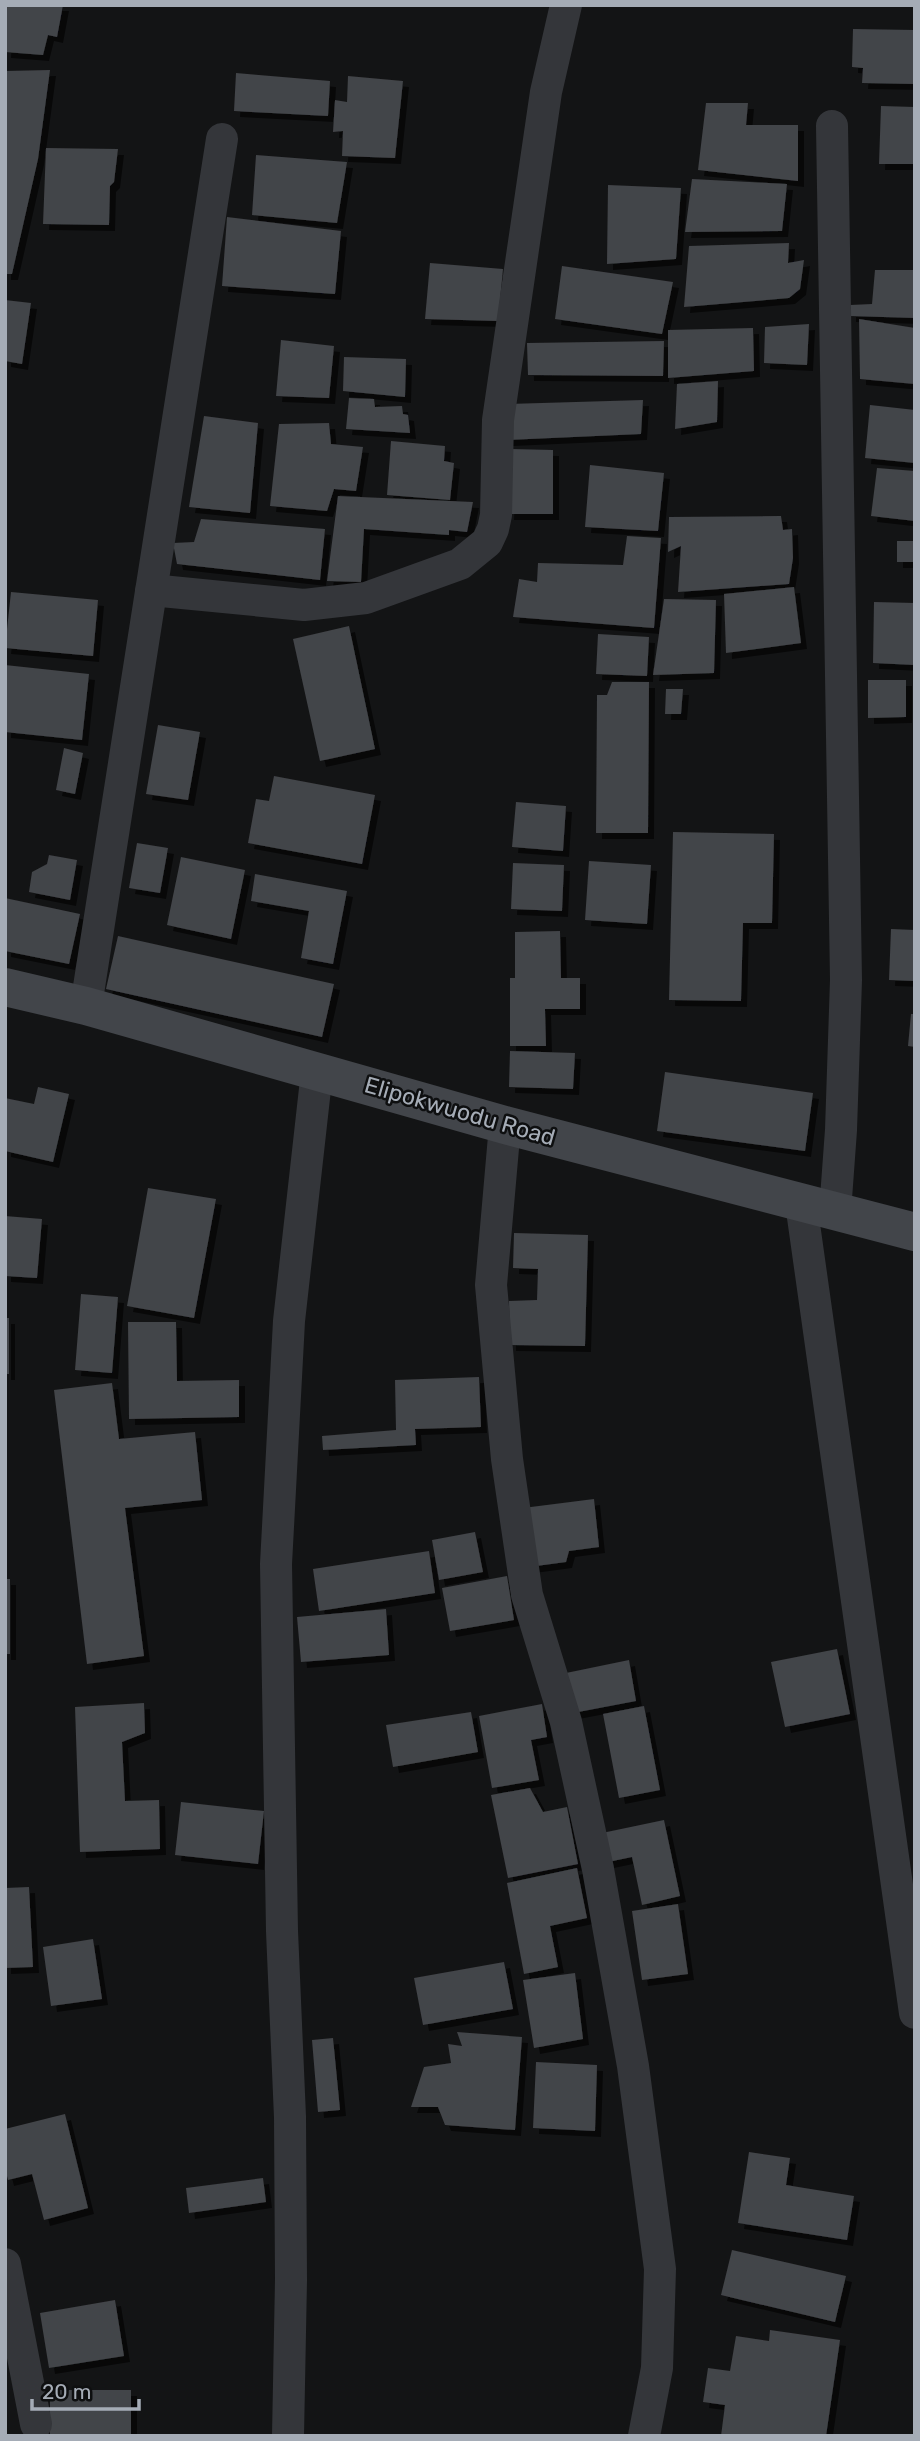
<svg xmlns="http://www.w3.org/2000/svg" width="920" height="2441" viewBox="0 0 920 2441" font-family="Rubik,sans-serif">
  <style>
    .building { fill: #424448; filter: url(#shadow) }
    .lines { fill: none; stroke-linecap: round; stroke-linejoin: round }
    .street { stroke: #34363a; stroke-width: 32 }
    .secondary { stroke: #42454a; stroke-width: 38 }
    .labels { text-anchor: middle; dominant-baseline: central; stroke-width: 5; stroke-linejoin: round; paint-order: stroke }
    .street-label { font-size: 23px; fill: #a5acb6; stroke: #0e0f10 }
  </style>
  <defs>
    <filter id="shadow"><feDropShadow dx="6" dy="6" stdDeviation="0" flood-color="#0009"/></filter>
  </defs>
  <rect width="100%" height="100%" fill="#131415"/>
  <path class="building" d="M7,5H63L57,37L48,35L43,55L5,52Z
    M853,29L915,30V84L862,83L863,68L852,67Z
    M50,70L38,159L12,274H5V71Z
    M236,73L330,81L328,116L234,111Z
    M348,76L403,81L395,158L342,156L343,131L333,132L335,100L347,102Z
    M706,103H748L746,125H798V181L698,170Z
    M881,106L915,107V164H879Z
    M46,148L118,149L114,182L110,186L109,225L43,224Z
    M256,155L347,162L337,223L252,215Z
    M692,179L787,184L782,231L685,232Z
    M608,185L681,188L676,259L607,264Z
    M227,217L341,231L335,294L222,286Z
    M789,243L788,263L804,260L800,289L789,298L684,307L689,246Z
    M430,263L503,269L498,321L425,319Z
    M562,266L673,282L662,334L555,319Z
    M875,270H915V318L850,316V305L872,304Z
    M5,300L31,303L22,364L5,361Z
    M859,319L915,328V384L860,379Z
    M809,324L807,365L764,363L765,327Z
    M753,328L754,371L668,378V330Z
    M281,340L334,346L329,398L276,396Z
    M664,341L663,376L528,375L527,343Z
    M344,357L406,359L405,397L343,391Z
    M718,381L717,422L675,429L677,384Z
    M349,398L374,399L375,407L402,406L403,414L408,415L410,433L346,429Z
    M643,400L641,434L507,440L508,404Z
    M870,405L915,410V463L865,458Z
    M204,416L258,423L250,513L189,507Z
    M329,423L331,444L363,447L356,491L334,489L327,511L270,506L279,424Z
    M391,441L445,446L444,461L454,463L450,500L387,495Z
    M511,449L553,450V514H508Z
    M590,465L664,473L658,531L585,527Z
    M877,468L915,471V521L871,516Z
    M338,496L473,502L467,532L449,530V535L364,529L361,582L327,581Z
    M781,516L783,530L792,529L793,558L789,584L678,592L681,546L668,552L669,517Z
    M201,519L325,529L320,580L177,564L173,543L194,542Z
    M627,536L661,538L654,628L513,617L519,579L537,582L538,563L623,565Z
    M897,541H915V562H897Z
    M794,587L801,643L726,653L724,594Z
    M11,592L98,600L93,656L5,648Z
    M664,599L716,600L714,673L653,675Z
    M874,602L915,603V665L873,663Z
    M349,626L375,749L320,761L293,639Z
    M598,634L649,637L647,676L596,674Z
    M5,665L89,674L82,740L5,732Z
    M868,680H906V717L868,718Z
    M612,682H649L648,833H596L597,695H607Z
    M666,689H683L681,714H665Z
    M158,725L200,732L188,800L146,794Z
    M64,748L83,753L75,794L56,790Z
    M274,776L375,795L362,864L248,843L256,799L269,801Z
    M516,802L566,806L563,851L512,847Z
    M673,832L774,834L772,923H743L741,1001L669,1000Z
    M137,843L168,848L160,893L129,888Z
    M49,855L77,860L70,900L29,892L32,872L47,864Z
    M181,857L245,870L231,939L167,925Z
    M589,861L651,865L647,924L585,920Z
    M513,863L564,865L562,911L511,909Z
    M255,874L347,891L333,964L301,958L309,911L251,901Z
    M5,898L80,914L69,964L5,951Z
    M891,929L915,930V981L889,980Z
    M560,931L561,978H580V1009H545L546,1046H510V978H515V932Z
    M118,936L334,984L322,1037L106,989Z
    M911,1014H915V1047L908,1046Z
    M510,1051L575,1053L573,1089L509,1087Z
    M665,1072L813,1093L805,1151L657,1131Z
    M38,1087L69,1094L53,1162L5,1151V1098L34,1104Z
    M148,1188L216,1199L194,1318L127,1306Z
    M5,1216L42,1219L37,1278L5,1276Z
    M514,1233L588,1235L585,1346L510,1345L509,1301L537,1300L538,1269L513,1268Z
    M81,1294L118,1297L112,1373L75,1370Z
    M5,1318H9V1374H5Z
    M128,1322H176L177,1381L239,1380V1417L129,1419Z
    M479,1377L481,1427L415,1429L416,1445L323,1450L322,1436L396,1430L395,1380Z
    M112,1383L119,1439L195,1432L202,1500L125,1508L144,1656L87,1664L54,1390Z
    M594,1499L599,1547L569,1551L566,1562L529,1567L523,1508Z
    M475,1532L483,1572L439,1580L432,1540Z
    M429,1551L435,1593L319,1611L313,1569Z
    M507,1576L514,1620L450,1631L442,1588Z
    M5,1579H10V1654H5Z
    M386,1609L389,1655L301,1662L297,1617Z
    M837,1649L850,1714L785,1727L771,1662Z
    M629,1660L636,1701L573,1713L566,1673Z
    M144,1703L145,1733L122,1742L125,1801L159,1800L160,1849L80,1852L75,1707Z
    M542,1704L547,1737L531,1740L539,1780L492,1788L479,1716Z
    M644,1706L660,1790L619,1798L603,1714Z
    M471,1712L478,1752L393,1767L386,1725Z
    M530,1788L543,1812L567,1807L578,1864L508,1878L491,1795Z
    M181,1802L264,1811L258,1864L175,1855Z
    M664,1820L680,1896L642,1905L632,1857L608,1862L602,1833Z
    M577,1868L587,1918L550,1926L558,1967L524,1974L507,1883Z
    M29,1887L33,1967L5,1968V1888Z
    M678,1904L688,1974L642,1980L632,1911Z
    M93,1939L102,1999L51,2006L43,1947Z
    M504,1962L513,2009L423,2025L414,1978Z
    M575,1973L583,2039L534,2048L523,1980Z
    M457,2032L522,2037L515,2130L445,2125L438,2107H411L424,2067L451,2063L448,2044L462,2046Z
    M333,2038L340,2110L318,2112L312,2040Z
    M536,2062L597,2065L595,2131L533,2128Z
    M65,2114L88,2208L44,2220L32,2174L8,2180L5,2168V2129Z
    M749,2152L790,2158L786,2185L854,2196L847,2240L738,2223Z
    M263,2178L266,2202L189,2213L186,2188Z
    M732,2250L846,2276L835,2322L721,2295Z
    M115,2300L124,2356L49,2368L40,2313Z
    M770,2330L840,2340L826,2436H721L725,2405L703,2402L708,2368L730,2371L736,2336L769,2341Z
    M50,2390H131V2436H50Z"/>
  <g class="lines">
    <path class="street" d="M832,126L846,980L841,1130L835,1212
      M151,590L304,605L366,598L460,564L487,542L493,529L496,515L498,420L546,92L566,5
      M86,1006L222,139
      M505,1125L491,1285L507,1459L527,1595L566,1722L598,1869L633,2066L660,2269L657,2368L644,2436
      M801,1203L915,2013
      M5,2264L36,2424
      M288,2436L291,2280L290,2117L282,1931L276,1564L289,1321L317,1071"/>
    <path class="secondary" d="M5,987L86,1006L505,1125L915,1232"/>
  </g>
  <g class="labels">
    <g class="street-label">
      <text transform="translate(460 1111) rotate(16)">Elipokwuodu Road</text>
    </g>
  </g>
  <rect width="920" height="2441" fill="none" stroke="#a5acb6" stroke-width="14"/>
  <path d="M32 2399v10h107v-10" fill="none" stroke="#a5acb6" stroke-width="3.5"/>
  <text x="42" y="2399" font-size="21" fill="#a5acb6" stroke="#0e0f10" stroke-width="5" paint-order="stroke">20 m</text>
</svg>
